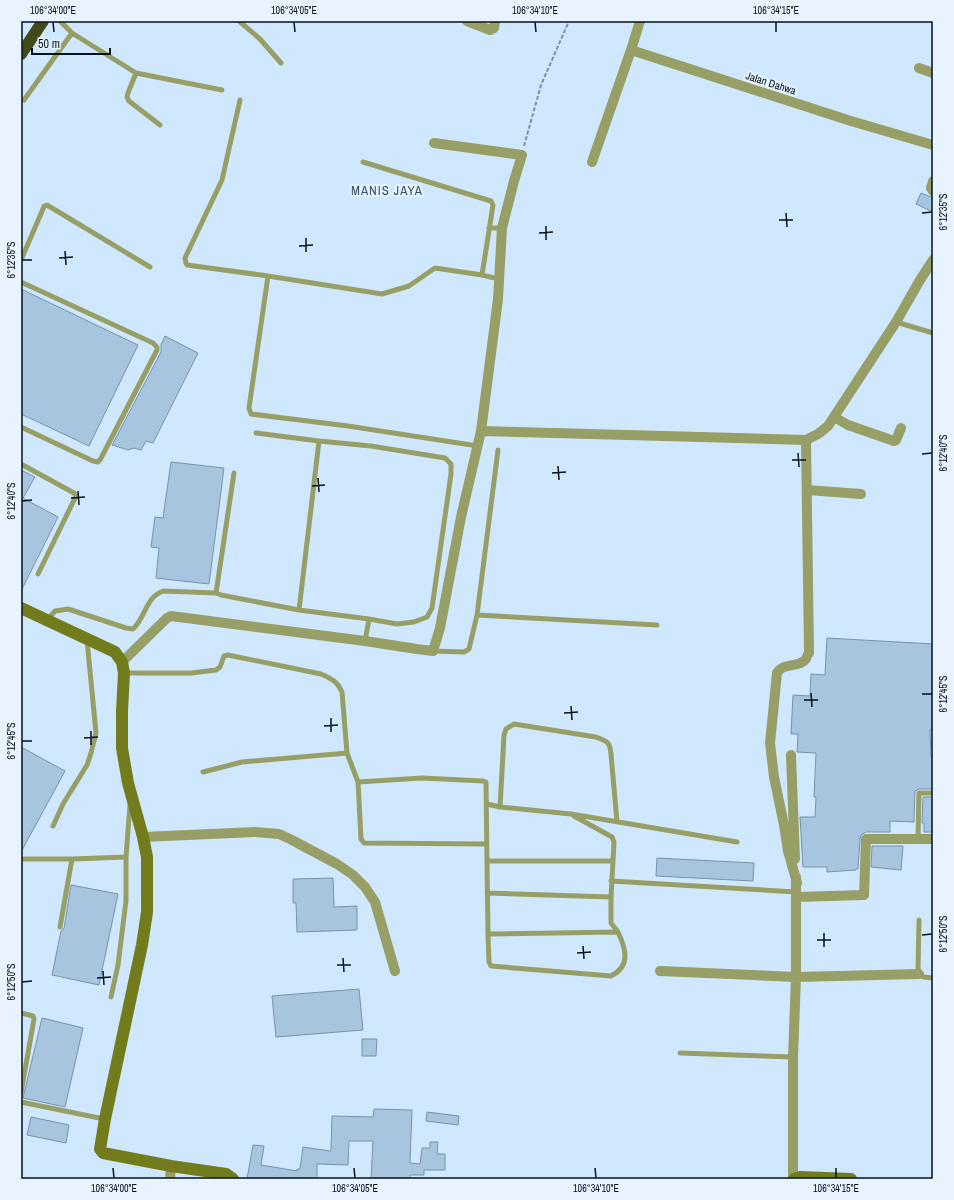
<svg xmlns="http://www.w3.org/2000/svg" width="954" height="1200" viewBox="0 0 954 1200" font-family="'Archivo Narrow',sans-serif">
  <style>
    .building { fill: #a7c5df; stroke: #7692ac }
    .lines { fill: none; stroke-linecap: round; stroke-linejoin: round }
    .path { stroke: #7e91a1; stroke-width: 2; stroke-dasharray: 4 2; stroke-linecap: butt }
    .lane { stroke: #979f67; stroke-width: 5 }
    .street { stroke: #979f67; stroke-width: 10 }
    .secondary { stroke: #737c1c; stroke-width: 12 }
    .highway { stroke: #44491b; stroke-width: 12 }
    .ticks { fill: none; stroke: #06111a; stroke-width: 1.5 }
    .labels { text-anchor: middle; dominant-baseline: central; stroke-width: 4; stroke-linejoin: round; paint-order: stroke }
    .street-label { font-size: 11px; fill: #06111a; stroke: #e7f4ff }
    .quarter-label { font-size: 13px; letter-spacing: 1px; fill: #344e65; stroke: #e7f4ff }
    .neatline { fill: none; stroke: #06111a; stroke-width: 1.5 }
    .ticks-label { font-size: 10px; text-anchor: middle; fill: #06111a }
  </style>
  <rect width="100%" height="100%" fill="#d0e8fe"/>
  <path class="building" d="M921,193L933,198V212L916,204Z
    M21,289L138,345L89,446L21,414Z
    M165,336L198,353L153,443L146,441L141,450L134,448L128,450L112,445L161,352V345Z
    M171,462L224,468L209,584L156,578L159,548L151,547L155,517L163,518Z
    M21,470L35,477L23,498L58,517L21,591Z
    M827,638L933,644V730H930L931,757H933V789H919L915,791L914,822L890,821V832H866L861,835L860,839L858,869H856V870L827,872V867H803L800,817H815L816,797H814L816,753L797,752L798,734H791L793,695L810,696L811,674L825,675Z
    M21,747L65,771L21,852Z
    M923,797H933V832H924V823H922Z
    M872,846H903L901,870L871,867Z
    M657,858L754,863L753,881L656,876Z
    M333,878L334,907L357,906V930L297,932L296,903H293V879Z
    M71,885L118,894L99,985L52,975L61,931L64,928Z
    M359,989L363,1030L276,1037L272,996Z
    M42,1018L83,1028L65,1107L23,1098Z
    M362,1039H377L376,1056H362Z
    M374,1109L412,1110L410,1163L420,1164L422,1148H430V1142H438L437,1154H445V1170H424V1175H410V1179H371L373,1141H349L348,1165L317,1164V1179H247L253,1145L264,1146L261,1165L297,1171V1169H300L303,1147L330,1151L331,1150L332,1116L373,1117Z
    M427,1112L459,1116L458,1125L426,1121Z
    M31,1117L69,1125L66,1143L27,1135Z"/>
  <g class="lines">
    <path class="path" d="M524,146L541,85L569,21"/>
    <path class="lane" d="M60,21L72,33L136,73L222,90
      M239,21L260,39L281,63
      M136,73L128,93L127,97L129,101L160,125
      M24,100L72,33
      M240,100L222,180L185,258L186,263L187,265L268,276L382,294L409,286L435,268L482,275L493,205L491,201L363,162
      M489,228H502
      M21,260L43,209L44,206L47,205L150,267
      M482,275L499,279
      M268,276L249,408L251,414L348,426L478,446
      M21,282L153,343L157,347V350L100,460L98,462L93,461L21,427
      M896,322L933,333
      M256,433L319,441
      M21,464L74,493L76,496L38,574
      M234,473L216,593L221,595L299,610L369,619L365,641
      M299,610L319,441L371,446L445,458L451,464V474L432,608L427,617L414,622L397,624L369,619
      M477,615L657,625
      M48,619L55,611L68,609L126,628L133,629C146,617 145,598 163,591L216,593
      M433,651L464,652L469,649L477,615L498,450
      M124,673H191L216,670L220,667L224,656L228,655L321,674C332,679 337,681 342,692L347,753L358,782L422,778L483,781L486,782V785L487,861H613L611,897L487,893
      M203,772L242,762L347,753
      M358,782L361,839L364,843L486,844
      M487,804L500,807L571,814L737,842
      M500,807L504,735L506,729L514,724L596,737C607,741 610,742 611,754L617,822
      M574,816L612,837L614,842L613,861
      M53,826L63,804L87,765L91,753L96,733L87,640
      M918,839L919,793H933
      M21,859H72L126,857L130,805
      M487,861L488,934L618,932L611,923V897
      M611,881L796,892
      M919,920L918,970L919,974L924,977L933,978
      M60,927L72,859
      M488,934L489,962L491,966L611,976C631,966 626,949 618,932
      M111,997L118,965L126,901V857
      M21,1013L33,1016L34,1019L21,1093
      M680,1053L793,1057
      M21,1102L104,1119"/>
    <path class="street" d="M467,21L490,30L494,28L495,21
      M640,21L631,50L851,121L933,145
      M919,68L933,73
      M592,162L631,50
      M933,181L931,188L933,191
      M834,417L848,425L894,441L896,440L901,428
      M481,431L806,440L818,434L828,426L896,322L920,280L933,260
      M807,490L861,494
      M122,662L167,618L171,616L365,641L417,649L433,651L440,628L461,517L481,431L498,299L502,228L514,181L522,155L434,143
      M791,755L795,859
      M143,837L255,832L279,834L290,839L337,864L353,875L365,887L375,902L395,971
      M797,883L788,851L784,825L774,777L770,743L777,673C783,662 799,668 806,659C806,659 808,653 809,653L806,440
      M796,897L864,895L866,839H933
      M660,971L796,977L919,974
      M170,1179L171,1166
      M793,1179V1057L796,977V877"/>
    <path class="secondary" d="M21,608L115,652L122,662L124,673L122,711V748L128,783L143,837L147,857V912L142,945L105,1119L100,1149L103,1153L171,1166L226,1174L233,1179
      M794,1179L800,1177L851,1179"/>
    <path class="highway" d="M21,54L43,21"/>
  </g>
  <path class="ticks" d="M53,22L54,32M294,22L295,32M535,22L536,32M776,22V32M786,213L787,227M922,213L932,212M779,220H793M546,226V240M539,233L553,232M306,238V252M299,246L313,245M65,251L66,265M59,258L73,257M22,260H32M798,453L799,467M922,454L932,453M792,460H806M558,466L559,480M552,473L566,472M318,478L319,492M312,486L325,485M78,491L79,505M71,498L85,497M22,501L32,500M811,693L812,707M922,694H932M804,700H818M571,706L572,720M564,713L578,712M331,718V732M324,726L338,725M91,731V745M84,738L98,737M22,741H32M824,933V947M922,935L932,934M817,940H831M583,946L584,959M577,953L591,952M343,958L344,972M337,965H351M103,971L104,985M97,978L111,977M22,982L32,981M113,1168L114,1178M354,1168L355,1178M595,1168L596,1178M836,1168V1178"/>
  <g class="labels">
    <g class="street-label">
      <text transform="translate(771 83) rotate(18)">Jalan Dahwa</text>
    </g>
    <g class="quarter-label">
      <text x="387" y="190">MANIS JAYA</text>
    </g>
  </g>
  <rect width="954" height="1200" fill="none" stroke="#e7f4ff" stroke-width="44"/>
  <path d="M32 48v6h78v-6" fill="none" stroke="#06111a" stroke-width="2"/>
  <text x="38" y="48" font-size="12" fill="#06111a" stroke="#e7f4ff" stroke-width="3" paint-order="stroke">50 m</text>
  <rect x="22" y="22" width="910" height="1156" class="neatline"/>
  <g class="ticks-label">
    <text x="53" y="14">106°34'00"E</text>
    <text x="294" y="14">106°34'05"E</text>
    <text x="535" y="14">106°34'10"E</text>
    <text x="776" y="14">106°34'15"E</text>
    <text transform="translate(943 212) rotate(-90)" y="4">6°12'35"S</text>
    <text transform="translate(11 260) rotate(-90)" y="4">6°12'35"S</text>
    <text transform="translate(943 453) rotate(-90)" y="4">6°12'40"S</text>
    <text transform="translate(11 501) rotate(-90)" y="4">6°12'40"S</text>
    <text transform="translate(943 694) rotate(-90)" y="4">6°12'45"S</text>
    <text transform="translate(11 741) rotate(-90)" y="4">6°12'45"S</text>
    <text transform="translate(943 934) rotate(-90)" y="4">6°12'50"S</text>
    <text transform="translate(11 982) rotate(-90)" y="4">6°12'50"S</text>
    <text x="114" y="1192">106°34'00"E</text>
    <text x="355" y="1192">106°34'05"E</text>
    <text x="596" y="1192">106°34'10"E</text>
    <text x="836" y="1192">106°34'15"E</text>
  </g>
</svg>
